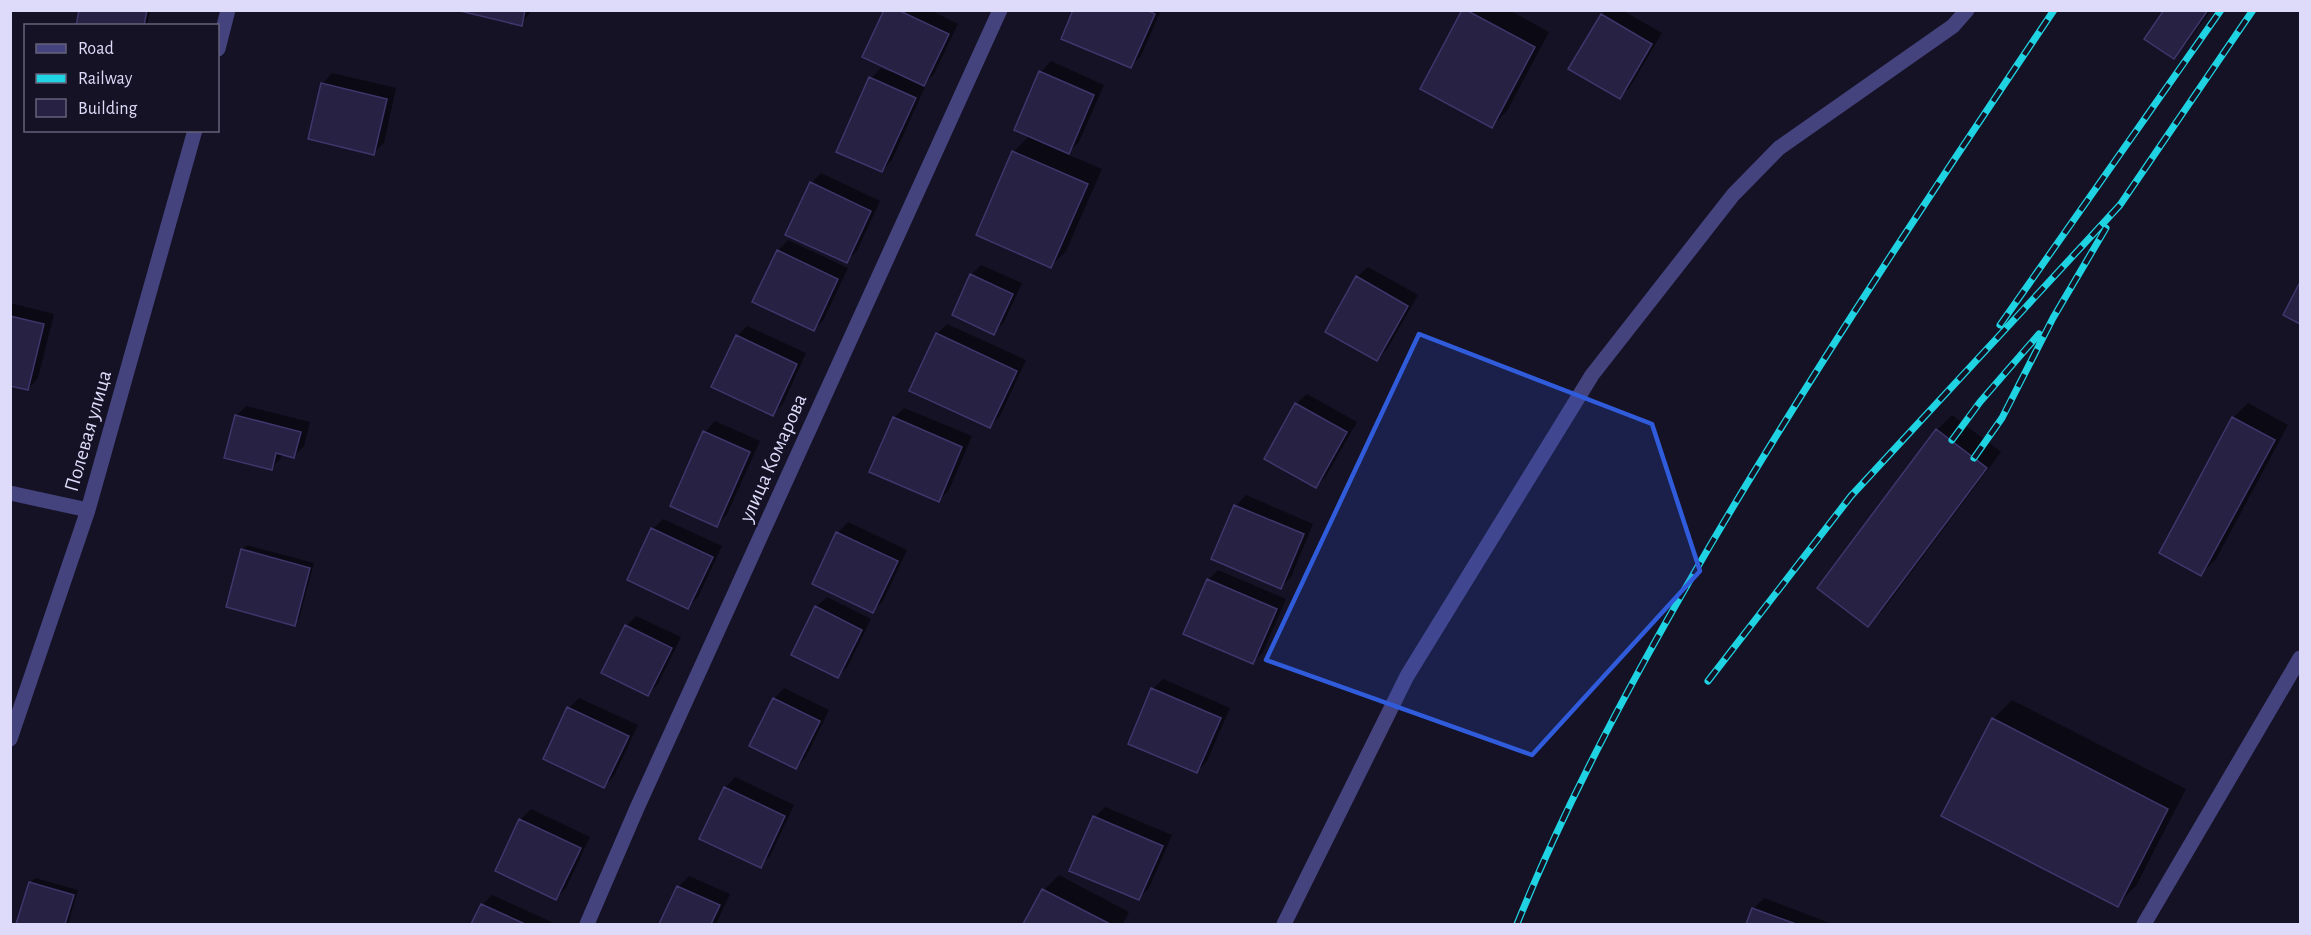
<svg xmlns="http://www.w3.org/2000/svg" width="2311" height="935" viewBox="0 0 2311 935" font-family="'Alegreya Sans',sans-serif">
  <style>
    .shadow { fill: #0007 }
    .building { fill: #272143; stroke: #3f366c; stroke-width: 1.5 }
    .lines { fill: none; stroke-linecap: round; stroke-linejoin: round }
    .lane { stroke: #44437e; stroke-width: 15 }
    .street { stroke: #44437e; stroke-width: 15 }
    .rail-casing { stroke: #1fd3e2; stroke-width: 7 }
    .rail { stroke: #151225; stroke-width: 4.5; stroke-dasharray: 14; stroke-linecap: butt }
    .marked { fill: #305cdb; fill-opacity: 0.2; stroke: #305cdb; stroke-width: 4.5; stroke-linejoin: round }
    .labels { text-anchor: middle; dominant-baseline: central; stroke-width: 6; stroke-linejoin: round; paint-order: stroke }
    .street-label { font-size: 21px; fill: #dedbfa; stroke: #151225 }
  </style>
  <rect width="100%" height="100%" fill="#151225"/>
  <path class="shadow" d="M81,10H150L147,26H78Z
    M463,10H532L521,24Z
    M886,10H930L958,24L934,74L922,86L925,87L892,160L882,171L871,78L881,68L890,72L891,69Z
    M1075,10H1161L1141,56L1131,66Z
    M1463,10H1509L1549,32L1507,111L1492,126Z
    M1606,10H1622L1662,33L1630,87L1620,97L1602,15Z
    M2166,10H2211L2188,42L2173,57Z
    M1051,61L1104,85L1079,142L1067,154L1102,169L1066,251L1051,266L1013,152L1030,135L1016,129L1041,72Z
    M332,73L396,88L384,143L373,153L322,84Z
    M821,173L880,201L857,251L846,262L811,183Z
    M788,240L848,268L824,319L814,330L778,251Z
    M981,265L1022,283L1004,322L994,333L971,275Z
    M1368,267L1418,295L1387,349L1377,360L1357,277Z
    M2300,285V322L2285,314Z
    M10,303L54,314L38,378L28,389L10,384Z
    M947,324L1026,360L1000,416L989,427L937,334Z
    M747,326L806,353L783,404L772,414L737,336Z
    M1307,394L1357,422L1326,476L1316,486L1296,404Z
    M2248,403L2288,425L2216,559L2201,574L2233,418Z
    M246,406L310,422L304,446L294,456L283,453L281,458L271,468L236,416Z
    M904,408L972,436L949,490L939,500L894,418Z
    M1952,415L2001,452L1883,610L1868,625L1937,430Z
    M715,421L760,441L727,514L717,525L672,505L705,432Z
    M1246,495L1313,524L1291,577L1280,588L1213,558L1236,506Z
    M663,519L722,546L698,597L688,607L653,529Z
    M848,522L907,550L883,601L873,611L814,583L838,533Z
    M247,545L314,563L299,619L294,624L242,550Z
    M1218,570L1286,599L1263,652L1253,662L1208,580Z
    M827,597L871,619L848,666L838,676L816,607Z
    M636,616L681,637L658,684L648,694L626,626Z
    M1163,679L1230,708L1207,761L1197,772L1153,689Z
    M784,688L829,710L806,757L796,767L751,745L774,699Z
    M579,698L638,725L614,776L604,786L569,708Z
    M2012,700L2186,789L2136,886L2117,905L1993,719Z
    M735,777L794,805L770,856L760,866L725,788Z
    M1105,807L1172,835L1149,888L1139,898L1095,817Z
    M531,809L590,837L566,888L556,898L496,870L520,820Z
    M1059,875L1129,912L1123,924H1025L1044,890Z
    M689,876L730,894L716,924H661L679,886Z
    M35,878L78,890L68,924H18L30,883Z
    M492,895L552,922L551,924H473L482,905Z
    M1764,898L1832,924H1747L1753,909Z"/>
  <path class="building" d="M79,10H147L144,26H76Z
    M456,10H525L522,26Z
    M884,10H898L949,34L924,86L862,57Z
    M1073,10H1147L1155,14L1131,68L1061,39Z
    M1462,10H1466L1535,47L1492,128L1420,89Z
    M2164,10H2208L2174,59L2144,39Z
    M1601,14L1652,44L1620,99L1568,69Z
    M1039,71L1094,95L1069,154L1014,130Z
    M869,77L916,98L882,172L836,152Z
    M321,83L387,99L374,155L308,139Z
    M1012,151L1088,184L1051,268L976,235Z
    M810,182L871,211L847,263L785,235Z
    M777,250L838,279L814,331L752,302Z
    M970,274L1013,294L994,335L952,315Z
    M1356,276L1408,306L1377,361L1325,332Z
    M2300,282V324L2283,315Z
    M10,316L44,324L28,390L10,386Z
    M936,333L1017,371L990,428L909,391Z
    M736,335L797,364L773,416L711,387Z
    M1295,403L1347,432L1316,488L1264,459Z
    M235,415L301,432L294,458L276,453L272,470L224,458Z
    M893,417L962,447L939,502L869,472Z
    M2232,417L2275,440L2201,576L2159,553Z
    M1936,429L1987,468L1868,627L1817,588Z
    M703,431L750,452L717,527L670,506Z
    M1234,505L1304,534L1281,589L1211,559Z
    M651,528L713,557L688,609L627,580Z
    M836,532L898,561L873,613L812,584Z
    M241,549L310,568L295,626L226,607Z
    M1207,579L1277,609L1253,664L1183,634Z
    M815,606L862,630L838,678L791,655Z
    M625,625L672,648L648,696L601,673Z
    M1151,688L1221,718L1197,773L1128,744Z
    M773,698L820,721L796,769L749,746Z
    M567,707L629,736L604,788L543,759Z
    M1992,718L2168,809L2118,907L1941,816Z
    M724,787L785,816L761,868L699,839Z
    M1093,816L1163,846L1139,900L1069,871Z
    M519,819L581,848L556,900L495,871Z
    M29,882L74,895L65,924H16Z
    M677,886L720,905L711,924H659Z
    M1042,889L1110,924H1023Z
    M481,904L525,924H471Z
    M1752,908L1796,924H1746Z"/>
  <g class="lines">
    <path class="lane" d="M218,49L228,10
      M10,493L88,510
      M10,739L88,510L195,130
      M2144,924L2300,658"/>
    <path class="street" d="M587,924L637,808L1000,10
      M1284,924L1407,676L1592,375L1733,195L1779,148L1953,26L1967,10"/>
    <g class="rail-casing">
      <path id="rail" d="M2000,325L2221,10
        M1952,440L1980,402L2039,334
        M1974,458L2002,418L2053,318L2106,228
        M1708,681L1851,496L2120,205L2253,10
        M1517,924C1570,793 1639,667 1711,544C1818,362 1936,186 2054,10"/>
    </g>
    <use href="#rail" class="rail"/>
  </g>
  <path class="marked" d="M1419,334L1652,424L1700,571L1532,755L1266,660Z"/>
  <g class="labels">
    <g class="street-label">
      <text transform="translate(88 431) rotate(-74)">Полевая улица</text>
      <text transform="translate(773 458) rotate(-66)">улица Комарова</text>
    </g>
  </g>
  <rect width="2311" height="935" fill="none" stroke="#dedbfa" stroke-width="24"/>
  <rect x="24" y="24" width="195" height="108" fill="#151225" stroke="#65627a" stroke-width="1.5"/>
  <rect x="36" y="44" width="30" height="9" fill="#44437e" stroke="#65627a" stroke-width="1.5"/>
  <text x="78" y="54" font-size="18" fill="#dedbfa">Road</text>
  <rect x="36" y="74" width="30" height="9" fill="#1fd3e2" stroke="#65627a" stroke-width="1.5"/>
  <text x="78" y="84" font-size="18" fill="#dedbfa">Railway</text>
  <rect x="36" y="99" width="30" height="18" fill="#272143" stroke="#65627a" stroke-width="1.5"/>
  <text x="78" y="114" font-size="18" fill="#dedbfa">Building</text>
</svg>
